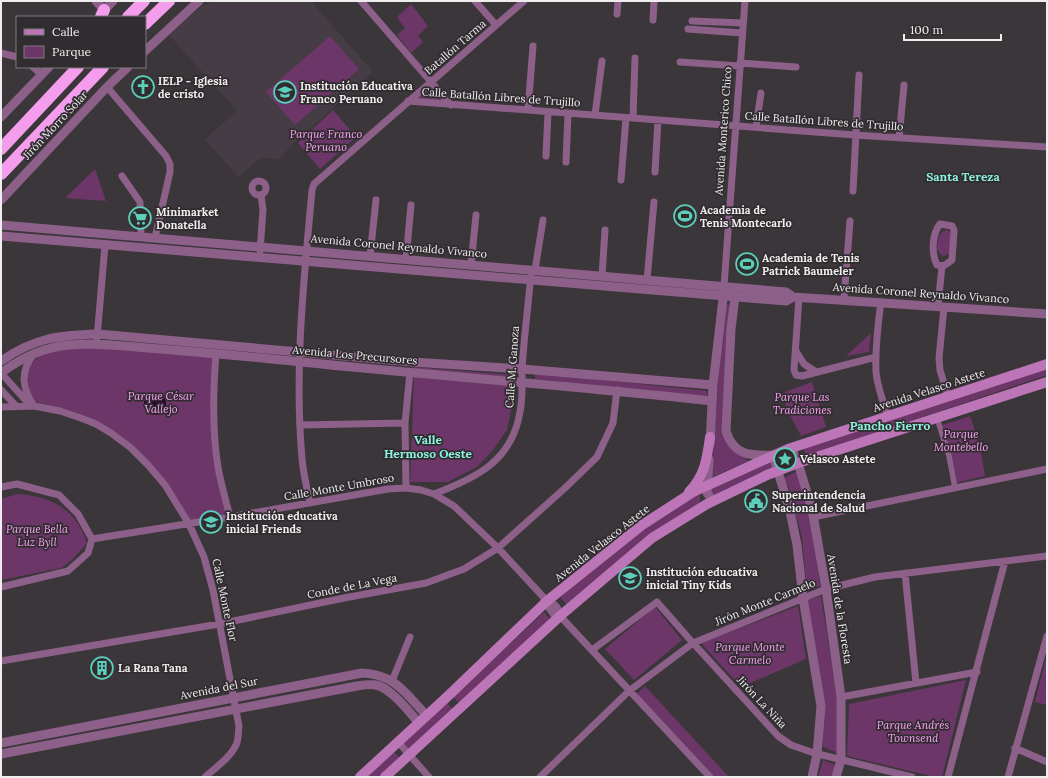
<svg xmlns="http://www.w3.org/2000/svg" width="1048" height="778" viewBox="0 0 1048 778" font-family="Lora,serif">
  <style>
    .built { fill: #463c45 }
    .green { fill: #6c3768 }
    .water { fill: #310230 }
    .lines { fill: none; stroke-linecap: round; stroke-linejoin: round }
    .pedestrian { stroke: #8d6089; stroke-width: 5.5 }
    .minor { stroke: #8d6089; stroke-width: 7 }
    .tertiary { stroke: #8d6089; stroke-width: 9 }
    .secondary { stroke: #bc75b6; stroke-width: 10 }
    .motorway { stroke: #f59ded; stroke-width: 12 }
    .labels { text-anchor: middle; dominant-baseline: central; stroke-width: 3.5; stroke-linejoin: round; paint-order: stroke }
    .street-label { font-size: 11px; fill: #f0edef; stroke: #302c30 }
    .poi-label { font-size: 11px; font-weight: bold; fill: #f0edef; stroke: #302c30; text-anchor: start }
    .park-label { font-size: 11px; font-style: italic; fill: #fea2f6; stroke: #302c30 }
    .neighbourhood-label { font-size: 12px; font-weight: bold; fill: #8cf2de; stroke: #302c30 }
  </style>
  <rect width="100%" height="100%" fill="#3b363a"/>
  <path class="built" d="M211,1H311L373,72L294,143L279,159L260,158L238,177L205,139L237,111L169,35L203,5L208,4Z"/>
  <path class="green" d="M411,4L428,26L418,36L423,42L411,53L397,35L405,28L397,17Z
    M330,36L359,69L295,125L266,92Z
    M432,87L443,101L417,99Z
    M333,110L356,137L320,169L298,143Z
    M95,169L106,201L65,198Z
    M947,230L951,232L950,253L944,256L941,255L937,249C938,241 937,232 947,230Z
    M726,303L730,306L723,419L740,455L749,461L712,477L723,305Z
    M871,333L869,352L846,356Z
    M78,348L142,349L213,356L212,422L226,515L191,521C164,477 134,434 83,415C68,409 52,406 36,402C30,395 28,388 28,379C26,351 58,352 78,348Z
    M414,367L512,375L511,379L413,369Z
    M1047,367V375L805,457L804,447Z
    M535,373L707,391V396L535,379Z
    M414,376L514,386L512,406L507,430L493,450L477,467L448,482H410Z
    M812,382L826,427L801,436L786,408L785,392Z
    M970,416L980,446L985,476L955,483L940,426Z
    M770,461L773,468L715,496L712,495L711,489Z
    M797,471L810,516L820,586L807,591L802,538L790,491L784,478Z
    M698,492L700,497V504L647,538L566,604L560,597L642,529Z
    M17,494C51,496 76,509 87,543L72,560L61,568L1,580V499Z
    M821,596L837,698L838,753L823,747V704L807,604L808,600Z
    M798,606L806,659L741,687L701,643Z
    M655,607L682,640L634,680L605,649Z
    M544,612L550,619L459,703L453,697Z
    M1047,654V705L1035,702Z
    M966,680L942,777H935L847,756L849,704Z
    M645,686L729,777H715L637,694Z
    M447,703L454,710L407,751L401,744Z
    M394,752L401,759L382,777H367Z
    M823,760L835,765L832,777H818Z"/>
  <path class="water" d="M144 404a11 11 0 1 1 22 0a11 11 0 1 1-22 0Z"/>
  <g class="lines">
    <path class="pedestrian" d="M937,418L949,456L955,488"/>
    <path class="minor" d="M361,1L451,105
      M475,1L496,25
      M617,14L618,1
      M653,20L654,1
      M692,21L743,23
      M688,29L742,33
      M1,53L17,57
      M680,62L740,66
      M740,63L796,67
      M33,67L41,74
      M107,87L166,156L170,164V172L155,238
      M408,101L855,135L1047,147
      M528,110L533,46
      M595,115L602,61
      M633,118L635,58
      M756,127L761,93
      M899,138L904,85
      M546,156L548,112
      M566,162L568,114
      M655,172L658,120
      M122,176L140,202L141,236
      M621,180L626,118
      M252 188a7 7 0 1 1 14 0a7 7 0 1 1-14 0Z
      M853,191L859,75
      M940,224L952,226L954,230L952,260C947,264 944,267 937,265C931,253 932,234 940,224Z
      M260,251L263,210L261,195
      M370,256L376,200
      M406,259L411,205
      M471,265L476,215
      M535,270L543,220
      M602,276L605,230
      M647,280L654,202
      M724,286L745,1
      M799,297L794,370L796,375L802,376L876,357
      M844,299L850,221
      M881,302C878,324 875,348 876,371C877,386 883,402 888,416
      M938,306L942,266
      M944,307L939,358L940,370L948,397
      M97,338L105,245
      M796,351L804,364L816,372
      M216,354C213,391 212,430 218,467C221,484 226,501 230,517
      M33,355C20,372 22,388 34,406
      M1,373L29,404
      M1,390L16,406
      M1,407L34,406L60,411L81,418L96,424L111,433L131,448L148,465L165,485L189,524L204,557L213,590L239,726C238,733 239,739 236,745C230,758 215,768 205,777
      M300,425L405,423
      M1,487L17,484L59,495L78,514L92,539L88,553L68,571L1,587
      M406,488L405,423L410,372
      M434,494C476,478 512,461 520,412C523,398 522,384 522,369C524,338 528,306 531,275
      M310,503C307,488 303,473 302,458C294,369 304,279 312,190L314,184L524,1
      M813,517L1047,469
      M92,539L230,517L388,489L406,488L421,490L434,494L454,506L498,548L547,601C555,603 559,608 560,616L710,777
      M905,573L916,683
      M547,601L548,607L554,615L560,616
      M592,650L657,602L693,643L778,736L791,745L814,753L912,777
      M1,661L219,624L344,598L426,583L464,569L498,548L565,488L597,457L613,423L617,390
      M392,681L410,637
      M841,697L977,672
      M398,742L429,777
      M1015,748L1047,762
      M540,777L629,691L693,643L826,589L875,577L1047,556
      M948,777L1005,561
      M1008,777L1047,636"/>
    <path class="tertiary" d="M96,1L104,10
      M100,14L113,1
      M145,51L199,1
      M1,117L49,67
      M1,200L107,87L128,67
      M1,225L786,292L793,297L1047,314
      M1,236L786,301L793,297
      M731,293L735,297L731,329L726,431C734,456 751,456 773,455L790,511L797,545L803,598L821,706L817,754L812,777
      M1,361C34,338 59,335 98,334L412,362L522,369L713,385
      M1,373C21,358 45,347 70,345C100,342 131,347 161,349C208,353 254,357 301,362C438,376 576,386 712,401
      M710,444L713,385L724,290
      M788,449L793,452L798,463L812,509L826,589L841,697V760L836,777
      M709,459L707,493L711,498L714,500
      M1,743L362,673C395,674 406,694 427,716
      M1,754L357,686C363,685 370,684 376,685C391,688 409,712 419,723"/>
    <path class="secondary" d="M689,492C705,475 707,459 710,437
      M360,777L448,696L547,601L642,525L693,492L788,449L1047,364
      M385,777L560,616L652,538L707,504L767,475L798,463L1047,382"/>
    <path class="motorway" d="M101,17L104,10
      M128,17L144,1
      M145,24L169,1
      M1,149L78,67
      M1,174L103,67"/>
  </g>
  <defs>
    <g id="church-ring" transform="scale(1.15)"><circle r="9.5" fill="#302c30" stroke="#5cceba" stroke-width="1.5"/><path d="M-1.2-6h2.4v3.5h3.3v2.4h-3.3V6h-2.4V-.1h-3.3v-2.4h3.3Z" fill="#5cceba"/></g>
    <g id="school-ring" transform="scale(1.15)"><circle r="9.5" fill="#302c30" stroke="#5cceba" stroke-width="1.5"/><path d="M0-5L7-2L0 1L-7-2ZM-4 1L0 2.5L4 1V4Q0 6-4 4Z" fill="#5cceba"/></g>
    <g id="stadium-ring" transform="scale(1.15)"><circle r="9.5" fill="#302c30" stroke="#5cceba" stroke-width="1.5"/><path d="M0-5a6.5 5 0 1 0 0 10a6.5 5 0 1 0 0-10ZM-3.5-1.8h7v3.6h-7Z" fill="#5cceba"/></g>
    <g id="supermarket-ring" transform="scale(1.15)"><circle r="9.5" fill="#302c30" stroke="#5cceba" stroke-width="1.5"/><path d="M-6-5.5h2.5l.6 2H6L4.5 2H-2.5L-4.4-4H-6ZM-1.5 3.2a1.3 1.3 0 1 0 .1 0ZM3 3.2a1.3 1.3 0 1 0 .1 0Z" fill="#5cceba"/></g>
    <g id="sight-ring" transform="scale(1.15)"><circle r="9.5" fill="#302c30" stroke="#5cceba" stroke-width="1.5"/><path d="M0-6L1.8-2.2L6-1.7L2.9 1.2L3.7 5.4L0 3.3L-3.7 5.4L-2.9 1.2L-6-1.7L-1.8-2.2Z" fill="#5cceba"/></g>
    <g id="civic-ring" transform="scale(1.15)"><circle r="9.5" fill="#302c30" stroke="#5cceba" stroke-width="1.5"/><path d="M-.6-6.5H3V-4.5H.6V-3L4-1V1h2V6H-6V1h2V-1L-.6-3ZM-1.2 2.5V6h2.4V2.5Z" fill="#5cceba"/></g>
    <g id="building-ring" transform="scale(1.15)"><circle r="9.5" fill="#302c30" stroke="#5cceba" stroke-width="1.5"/><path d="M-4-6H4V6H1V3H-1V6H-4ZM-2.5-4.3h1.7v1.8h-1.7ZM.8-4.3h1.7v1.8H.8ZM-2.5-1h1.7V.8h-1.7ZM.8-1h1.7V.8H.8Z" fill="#5cceba"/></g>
  </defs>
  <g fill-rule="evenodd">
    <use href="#church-ring" x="143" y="87"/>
    <use href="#school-ring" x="285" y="92"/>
    <use href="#stadium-ring" x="685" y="216"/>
    <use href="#supermarket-ring" x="140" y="218"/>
    <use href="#stadium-ring" x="747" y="264"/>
    <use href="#sight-ring" x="785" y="459"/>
    <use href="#civic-ring" x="756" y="501"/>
    <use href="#school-ring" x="211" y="522"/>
    <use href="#school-ring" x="630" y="578"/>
    <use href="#building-ring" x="102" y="668"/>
  </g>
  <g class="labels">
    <g class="street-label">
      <text transform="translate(455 47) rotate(-41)">Batallón Tarma</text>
      <text transform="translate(501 97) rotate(4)">Calle Batallón Libres de Trujillo</text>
      <text transform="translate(824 121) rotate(4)">Calle Batallón Libres de Trujillo</text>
      <text transform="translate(55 125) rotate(-47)">Jirón Morro Solar</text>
      <text transform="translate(723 131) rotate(-86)">Avenida Monterico Chico</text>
      <text transform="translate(399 246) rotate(5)">Avenida Coronel Reynaldo Vivanco</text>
      <text transform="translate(921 293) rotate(4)">Avenida Coronel Reynaldo Vivanco</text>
      <text transform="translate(355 355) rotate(5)">Avenida Los Precursores</text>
      <text transform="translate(512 367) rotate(-86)">Calle M. Ganoza</text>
      <text transform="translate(929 390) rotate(-18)">Avenida Velasco Astete</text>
      <text transform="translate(339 487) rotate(-10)">Calle Monte Umbroso</text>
      <text transform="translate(602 543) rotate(-38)">Avenida Velasco Astete</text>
      <text transform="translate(352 586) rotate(-11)">Conde de La Vega</text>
      <text transform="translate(225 600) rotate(78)">Calle Monte Flor</text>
      <text transform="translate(765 602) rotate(-22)">Jirón Monte Carmelo</text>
      <text transform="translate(840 609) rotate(81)">Avenida de la Floresta</text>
      <text transform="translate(219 688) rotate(-11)">Avenida del Sur</text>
      <text transform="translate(762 702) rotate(47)">Jirón La Niña</text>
    </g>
    <g class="poi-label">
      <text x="158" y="81">IELP - Iglesia<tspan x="158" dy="13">de cristo</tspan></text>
      <text x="300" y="86">Institución Educativa<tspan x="300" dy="13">Franco Peruano</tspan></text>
      <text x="700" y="210">Academia de<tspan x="700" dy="13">Tenis Montecarlo</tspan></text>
      <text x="156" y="212">Minimarket<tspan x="156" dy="13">Donatella</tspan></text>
      <text x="762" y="258">Academia de Tenis<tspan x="762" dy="13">Patrick Baumeler</tspan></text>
      <text x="800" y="459">Velasco Astete</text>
      <text x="772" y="495">Superintendencia<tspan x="772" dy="13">Nacional de Salud</tspan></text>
      <text x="226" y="516">Institución educativa<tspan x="226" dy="13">inicial Friends</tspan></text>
      <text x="646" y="572">Institución educativa<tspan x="646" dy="13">inicial Tiny Kids</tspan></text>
      <text x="118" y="668">La Rana Tana</text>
    </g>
    <g class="park-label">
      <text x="326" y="134">Parque Franco<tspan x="326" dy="13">Peruano</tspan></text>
      <text x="161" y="396">Parque César<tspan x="161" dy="13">Vallejo</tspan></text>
      <text x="802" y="397">Parque Las<tspan x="802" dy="13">Tradiciones</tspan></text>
      <text x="961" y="434">Parque<tspan x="961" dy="13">Montebello</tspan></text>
      <text x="37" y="529">Parque Bella<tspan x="37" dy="13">Luz Byll</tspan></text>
      <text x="750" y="647">Parque Monte<tspan x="750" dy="13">Carmelo</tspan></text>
      <text x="913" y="725">Parque Andrés<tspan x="913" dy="13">Townsend</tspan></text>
    </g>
    <g class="neighbourhood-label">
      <text x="963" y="176">Santa Tereza</text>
      <text x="890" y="425">Pancho Fierro</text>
      <text x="428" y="439">Valle<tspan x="428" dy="14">Hermoso Oeste</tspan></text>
    </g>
  </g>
  <rect width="1048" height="778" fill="none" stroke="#f0edef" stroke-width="4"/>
  <rect x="16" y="16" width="130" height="52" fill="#302c30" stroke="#7d797c"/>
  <rect x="24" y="29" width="20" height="6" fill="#bc75b6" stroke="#7d797c"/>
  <text x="52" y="36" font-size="12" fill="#f0edef">Calle</text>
  <rect x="24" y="46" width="20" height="12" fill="#6c3768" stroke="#7d797c"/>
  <text x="52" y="56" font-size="12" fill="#f0edef">Parque</text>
  <path d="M904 34v6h97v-6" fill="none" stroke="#f0edef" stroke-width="2"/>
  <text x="910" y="34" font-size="12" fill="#f0edef" stroke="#302c30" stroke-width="3" paint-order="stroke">100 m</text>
</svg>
